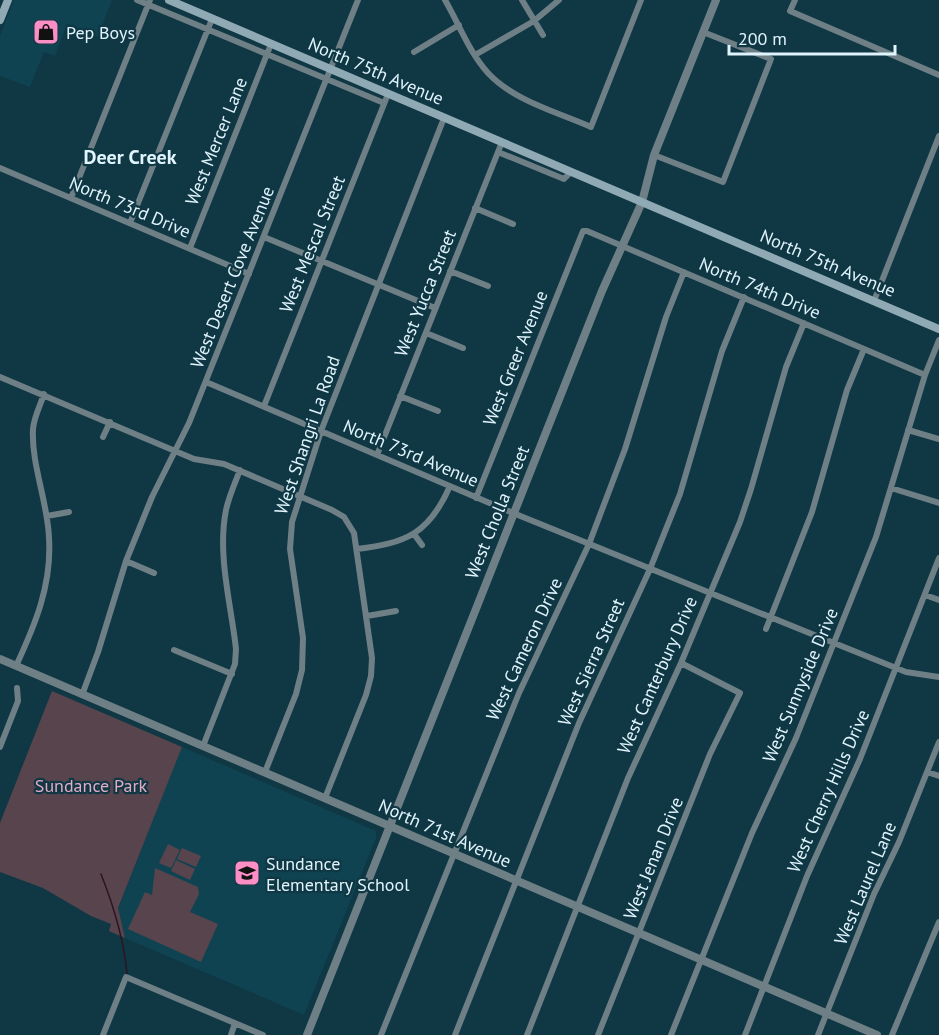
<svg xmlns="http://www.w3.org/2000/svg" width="939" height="1035" viewBox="0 0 939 1035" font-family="'PT Sans',sans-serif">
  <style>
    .built { fill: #0f4352 }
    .green { fill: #58444d }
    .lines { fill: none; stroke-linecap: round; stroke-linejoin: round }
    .stream { stroke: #2c1420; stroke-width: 1.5 }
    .minor { stroke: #6e7f85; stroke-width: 6 }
    .tertiary { stroke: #6e7f85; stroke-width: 8 }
    .secondary { stroke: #90aab5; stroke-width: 8 }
    .labels { text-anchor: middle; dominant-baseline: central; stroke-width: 4.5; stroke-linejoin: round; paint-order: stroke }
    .poi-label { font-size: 18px; fill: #e0f4fd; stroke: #103744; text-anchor: start }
    .street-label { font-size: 18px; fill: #e0f4fd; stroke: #103744 }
    .park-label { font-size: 18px; fill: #e4abc5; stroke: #103744 }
    .neighbourhood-label { font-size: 20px; font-weight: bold; fill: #e0f4fd; stroke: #103744 }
  </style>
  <rect width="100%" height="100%" fill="#103744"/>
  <path class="built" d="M14,0H112L98,36L67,24L55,56L44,52L30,87L0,76V36Z
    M182,747L376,831V838L304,1015L125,938L118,909Z"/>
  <path class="green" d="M52,691L182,747L118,908L125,938L109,931L111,924L91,916L43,888L0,872V823Z
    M168,844L180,850L171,868L159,863Z
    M182,848L201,856L196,867L177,859Z
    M176,860L195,869L190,880L171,871Z
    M155,868L198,887L199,894L190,912L218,924L201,962L128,929L145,892L152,895Z"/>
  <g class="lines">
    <path class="stream" d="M101,874C114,907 124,939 127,974"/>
    <path class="minor" d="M137,0L384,103
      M445,0C459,24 469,52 488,73C514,101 557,112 591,127L641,0
      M522,0L543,35
      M795,0L790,11L939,75
      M414,52L459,25
      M475,55L534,21L559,0
      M498,152L564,179L571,172
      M654,155L723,182L771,59L703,32
      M0,168L249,274
      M71,198L150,0
      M475,208L513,224
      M130,223L212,19
      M264,237L435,308
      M190,248L271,44
      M450,271L488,286
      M874,301L939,136
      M426,333L463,348
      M0,377L194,459L224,464L332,510L344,517L354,533L372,658L371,676L366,695L325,798
      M206,382L513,513L834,643L906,672L939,677
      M400,396L438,411
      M264,406L388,94
      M908,430L939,439
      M103,437L110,422
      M377,455L502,142
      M891,488L939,503
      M476,498L583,231H587L925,375
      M47,516L69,512
      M414,534L422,545
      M357,549C406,543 429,534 450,486
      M126,561L154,573
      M925,595L939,600
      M367,616L396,611
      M766,629L812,512L847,390L864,349
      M174,650L232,674
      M16,666C35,625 52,585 49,538C48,503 31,464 33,429C34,417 40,406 44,394
      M82,695L98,652L126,561L152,497L189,423L358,0
      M203,746L235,664L236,649C231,604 217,555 226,510C229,496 235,483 240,470
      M0,747L18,701L17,688
      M265,772L296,694L302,670L303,638L290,549L292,522L321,431L444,118
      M927,772L939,776
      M103,1035L126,977L263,1035
      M231,1035L235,1023
      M381,1035L519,693L589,544L625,449L666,317L684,272
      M455,1035L579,723L650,569L680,494L722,351L744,297
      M527,1035L628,778L681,663L740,522L751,489L786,367L804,323
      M598,1035L710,754L740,693L681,663
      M671,1035L752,833L796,738L876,537L925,375L939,340
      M745,1035L807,876L860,759L939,558
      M818,1035L874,894L899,842L939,742
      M892,1035L939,922"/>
    <path class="tertiary" d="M0,659L877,1035
      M307,1035L602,291L642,202L654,155L716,0"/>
    <path class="secondary" d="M169,0L939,329
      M0,20L8,0"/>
  </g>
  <defs>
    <g id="shop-square" transform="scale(1.35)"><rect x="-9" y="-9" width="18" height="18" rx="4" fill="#fb8fc5" stroke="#103744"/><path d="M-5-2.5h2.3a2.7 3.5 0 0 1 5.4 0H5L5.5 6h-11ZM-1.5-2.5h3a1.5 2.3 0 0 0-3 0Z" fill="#111"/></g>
    <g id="school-square" transform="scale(1.35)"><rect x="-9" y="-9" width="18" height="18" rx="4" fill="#fb8fc5" stroke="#103744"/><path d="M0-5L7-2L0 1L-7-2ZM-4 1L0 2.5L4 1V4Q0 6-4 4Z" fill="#111"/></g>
  </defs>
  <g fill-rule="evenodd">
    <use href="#shop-square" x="46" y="32"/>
    <use href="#school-square" x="247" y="873"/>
  </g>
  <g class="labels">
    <g class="poi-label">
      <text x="66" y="32">Pep Boys</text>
      <text x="266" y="863">Sundance<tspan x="266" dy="21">Elementary School</tspan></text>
    </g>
    <g class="street-label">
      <text transform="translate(376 71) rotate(23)">North 75th Avenue</text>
      <text transform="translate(216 141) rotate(-68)">West Mercer Lane</text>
      <text transform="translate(130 207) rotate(23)">North 73rd Drive</text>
      <text transform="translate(312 244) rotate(-68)">West Mescal Street</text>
      <text transform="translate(828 263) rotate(23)">North 75th Avenue</text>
      <text transform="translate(232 277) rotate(-68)">West Desert Cove Avenue</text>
      <text transform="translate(760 288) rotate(23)">North 74th Drive</text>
      <text transform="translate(425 293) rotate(-68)">West Yucca Street</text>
      <text transform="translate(515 358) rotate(-68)">West Greer Avenue</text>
      <text transform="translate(307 435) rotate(-71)">West Shangri La Road</text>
      <text transform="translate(411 453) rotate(23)">North 73rd Avenue</text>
      <text transform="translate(497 512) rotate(-68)">West Cholla Street</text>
      <text transform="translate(524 649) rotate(-65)">West Cameron Drive</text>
      <text transform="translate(591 662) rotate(-66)">West Sierra Street</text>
      <text transform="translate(657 675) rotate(-66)">West Canterbury Drive</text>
      <text transform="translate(800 685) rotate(-67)">West Sunnyside Drive</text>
      <text transform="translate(828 791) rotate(-66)">West Cherry Hills Drive</text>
      <text transform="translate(445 833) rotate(24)">North 71st Avenue</text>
      <text transform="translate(653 858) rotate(-68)">West Jenan Drive</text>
      <text transform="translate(865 883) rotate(-67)">West Laurel Lane</text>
    </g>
    <g class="park-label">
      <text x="91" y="785">Sundance Park</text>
    </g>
    <g class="neighbourhood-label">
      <text x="130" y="157">Deer Creek</text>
    </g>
  </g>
  <path d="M729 45v9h166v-9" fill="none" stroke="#e0f4fd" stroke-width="3"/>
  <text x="738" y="45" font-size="18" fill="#e0f4fd" stroke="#103744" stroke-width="4.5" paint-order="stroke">200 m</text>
</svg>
